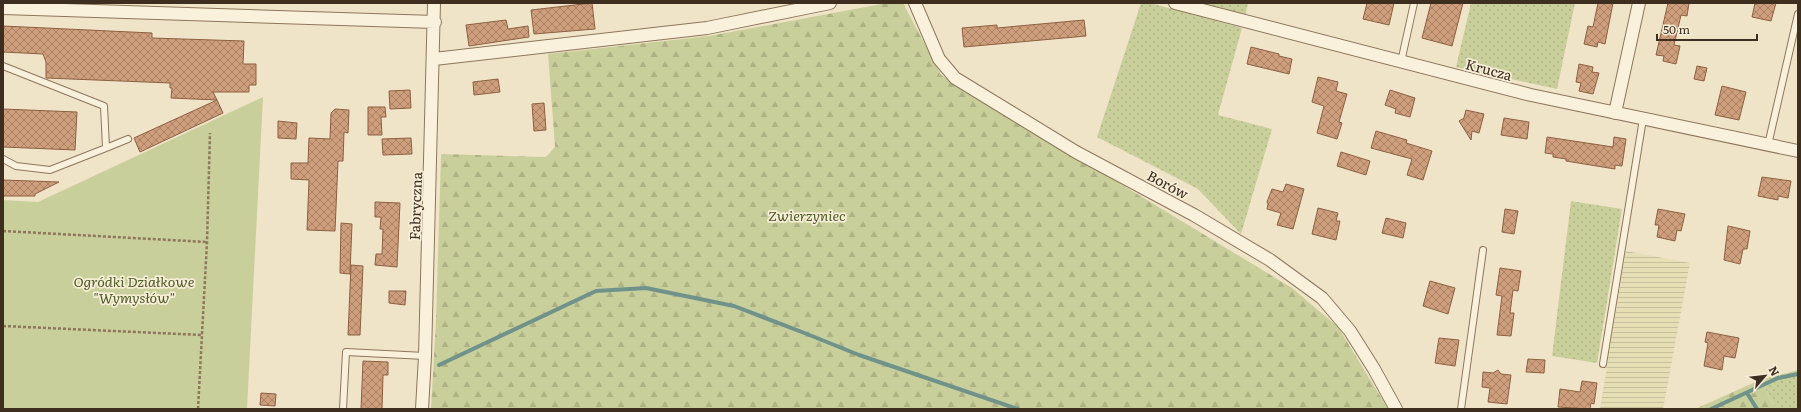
<svg xmlns="http://www.w3.org/2000/svg" width="1801" height="412" viewBox="0 0 1801 412" font-family="Literata,serif">
  <style>
    .farmland { fill: url(#farmland-rules) }
    .grass { fill: url(#grass-dots) }
    .forest { fill: url(#forest-firs) }
    .garden { fill: #c9cf9b }
    .lines { fill: none; stroke-linecap: round; stroke-linejoin: round }
    .stream { stroke: #6f938a; stroke-width: 4 }
    .building { fill: url(#building-cross-hatch); stroke: #8d5f41 }
    .lane-casing { stroke: #8d765c; stroke-width: 8 }
    .street-casing { stroke: #8d765c; stroke-width: 14 }
    .path { stroke: #8d765c; stroke-width: 2.5; stroke-dasharray: 3 2; stroke-linecap: butt }
    .lane { stroke: #faf1dc; stroke-width: 6 }
    .street { stroke: #faf1dc; stroke-width: 12 }
    .labels { text-anchor: middle; dominant-baseline: central; stroke-width: 3.5; stroke-linejoin: round; paint-order: stroke }
    .street-label { font-size: 14px; fill: #3d2e20; stroke: #f7eed8 }
    .park-label { font-size: 14px; font-style: italic; fill: #4d5a26; stroke: #f7eed8 }
  </style>
  <defs>
    <pattern id="farmland-rules" width="6" height="5" patternUnits="userSpaceOnUse"><rect width="6" height="5" fill="#e6deb5"/><path d="M0 2.5h6" fill="none" stroke="#c6bf9b"/></pattern>
    <pattern id="grass-dots" width="8" height="8" patternUnits="userSpaceOnUse"><rect width="8" height="8" fill="#c9cf9b"/><path d="M2 2h.1M6 6h.1" fill="none" stroke="#aeb285" stroke-width="1.8" stroke-linecap="round"/></pattern>
    <pattern id="forest-firs" width="22" height="20" patternUnits="userSpaceOnUse"><rect width="22" height="20" fill="#c9cf9b"/><path d="M5 1l3.5 6h-7zM16 11l3.5 6h-7z" fill="#aeb285"/></pattern>
    <pattern id="building-cross-hatch" width="8" height="8" patternUnits="userSpaceOnUse"><rect width="8" height="8" fill="#cf9f7d"/><path d="M0 0l8 8M0 8l8-8" fill="none" stroke="#a98266"/></pattern>
  </defs>
  <rect width="100%" height="100%" fill="#f0e4c8"/>
  <path class="farmland" d="M1626,251L1690,263L1663,409H1600Z"/>
  <path class="grass" d="M1141,3H1150L1242,28L1218,115L1272,129L1241,234L1198,189L1097,137Z
    M1188,3H1248L1245,18Z
    M1471,3H1575L1557,89L1456,67Z
    M1571,201L1622,209L1597,363L1552,356Z
    M1798,370V409H1776L1760,380Z"/>
  <path class="forest" d="M887,3H903L941,75L1292,288L1338,327L1388,409H431L436,321L441,154L546,157L555,147L548,54L709,36Z
    M1760,380L1776,409H1695Z"/>
  <path class="garden" d="M263,97L247,409H3V200L38,202Z"/>
  <g class="lines">
    <path class="stream" d="M439,365L596,291L646,288L734,306L807,334L859,355L1018,409
      M1747,393L1757,409
      M1711,409L1778,378L1798,374"/>
  </g>
  <path class="building" d="M592,3L595,29L534,34L531,10Z
    M1367,3H1394L1389,25L1363,19Z
    M1431,3H1463L1452,46L1422,38Z
    M1598,3H1613L1605,44L1598,42L1597,47L1584,44L1588,26L1593,27Z
    M1668,3H1689L1687,16L1681,15L1674,45L1680,46L1676,64L1663,61L1664,56L1656,55Z
    M1755,3H1776L1771,21L1752,17Z
    M506,20L508,29L528,26L529,37L469,46L466,25Z
    M1084,20L1086,36L964,47L962,28L997,25V28Z
    M3,26L152,33V38L244,41L243,64H256V85H249V92H213L217,100L171,98L172,88H170V83L46,78V62L43,54L3,52Z
    M1251,47L1279,54V56L1292,59L1289,74L1247,64Z
    M1579,64L1593,67L1592,72L1599,73L1593,94L1579,91L1581,83L1576,82Z
    M1697,66L1707,68L1704,81L1694,79Z
    M1318,77L1338,82L1336,91L1347,94L1339,122L1342,123L1337,139L1317,133L1324,106L1312,102Z
    M498,79L500,92L474,95L473,82Z
    M1722,86L1746,92L1739,120L1715,115Z
    M410,90L411,108L390,109L389,91Z
    M1390,90L1415,98L1410,117L1395,113L1396,109L1385,105Z
    M217,100L223,113L140,152L134,138Z
    M544,103L546,130L534,131L532,104Z
    M368,107H385L386,117H381L382,135H368Z
    M3,109L77,112L75,150L3,147Z
    M335,109L349,110L348,133L344,132L343,161H338L335,231L307,230L309,180L291,179V163H308L309,138L330,139L331,113Z
    M1466,110L1484,114L1479,133L1472,131L1471,140L1459,121L1464,118Z
    M1504,118L1529,122L1527,139L1501,135Z
    M278,121L297,123L296,139L278,138Z
    M1376,131L1407,140L1406,143L1432,151L1423,180L1407,175L1412,159L1371,148Z
    M1547,137L1613,147L1614,137L1626,139L1622,166L1615,165V169L1566,161V159L1553,157V154L1545,153Z
    M411,138L412,154L383,155L382,139Z
    M1341,152L1370,161L1366,175L1337,166Z
    M1762,177L1791,181L1788,198L1778,196V200L1758,196Z
    M3,180L59,182L35,194V196H3Z
    M1286,184L1304,189L1293,229L1277,225L1281,213L1267,209L1268,204L1267,202L1272,189L1283,192Z
    M375,202L400,203L397,267L375,265L376,254H382L383,229H380L381,217H375Z
    M1318,208L1338,213L1336,221H1340L1336,240L1312,234Z
    M1505,209L1518,211L1514,234L1502,232Z
    M1658,209L1685,214L1681,231L1677,230L1675,241L1657,237L1659,225H1655Z
    M1386,218L1406,223L1403,238L1382,233Z
    M341,223L352,224L350,274L340,273Z
    M1728,226L1750,231L1747,249H1743L1740,264L1724,260Z
    M351,265L363,266L360,335H348Z
    M1500,268L1521,271L1518,291L1513,290L1510,313H1514L1511,336L1497,335L1502,296L1496,295Z
    M1430,281L1455,288L1448,314L1423,306Z
    M389,291H406L405,305L389,303Z
    M1707,332L1739,338L1735,358L1724,356L1722,370L1704,366L1708,343L1705,342Z
    M1439,338L1459,340L1455,366L1435,363Z
    M1528,359L1545,360L1544,373L1526,372Z
    M363,361L388,362V375H383L382,409H361Z
    M1498,370L1501,374L1511,375L1507,404L1488,402L1490,388L1482,387L1483,372L1493,373Z
    M1582,381L1597,383L1594,404L1591,403L1590,409L1558,407L1560,389L1580,392Z
    M261,393L276,394L275,406L260,405Z"/>
  <g class="lines">
    <g class="lane-casing">
      <path id="lane" d="M1401,62L1414,3
        M3,66L104,106L106,148L50,170L16,166L3,159
        M1768,145L1798,14
        M106,148L128,139
        M1603,364L1643,119
        M343,409L346,352L425,356
        M1461,409L1483,250"/>
    </g>
    <g class="street-casing">
      <path id="street" d="M915,3L939,59L955,78L1076,152L1194,215L1270,260L1322,298L1350,331L1374,369L1396,409
        M1175,3L1531,95L1798,151
        M3,8L435,22
        M434,59L707,28L830,3
        M1615,113L1639,3
        M422,409L425,356L434,3"/>
    </g>
    <path class="path" d="M3,231L207,242
      M3,326L202,335
      M198,409L207,242L210,133"/>
    <use href="#lane" class="lane"/>
    <use href="#street" class="street"/>
  </g>
  <g class="labels">
    <g class="street-label">
      <text transform="translate(1489 69) rotate(15)">Krucza</text>
      <text transform="translate(1168 184) rotate(28)">Borów</text>
      <text transform="translate(415 206) rotate(-88)">Fabryczna</text>
    </g>
    <g class="park-label">
      <text x="807" y="215">Zwierzyniec</text>
      <text x="134" y="281">Ogródki Działkowe<tspan x="134" dy="16">"Wymysłów"</tspan></text>
    </g>
  </g>
  <rect width="1801" height="412" fill="none" stroke="#3d2e20" stroke-width="8"/>
  <g transform="translate(1765 376) rotate(62)" stroke="#f7eed8" stroke-width="3" paint-order="stroke">
  <path d="M0-3L7 15L0 10L-7 15Z" fill="#3d2e20"/>
  <text y="-6" font-size="11" font-weight="bold" text-anchor="middle" fill="#3d2e20">N</text>
  </g>
  <path d="M1657 34v6h100v-6" fill="none" stroke="#3d2e20" stroke-width="2"/>
  <text x="1663" y="34" font-size="12" fill="#3d2e20" stroke="#f7eed8" stroke-width="3" paint-order="stroke">50 m</text>
</svg>
